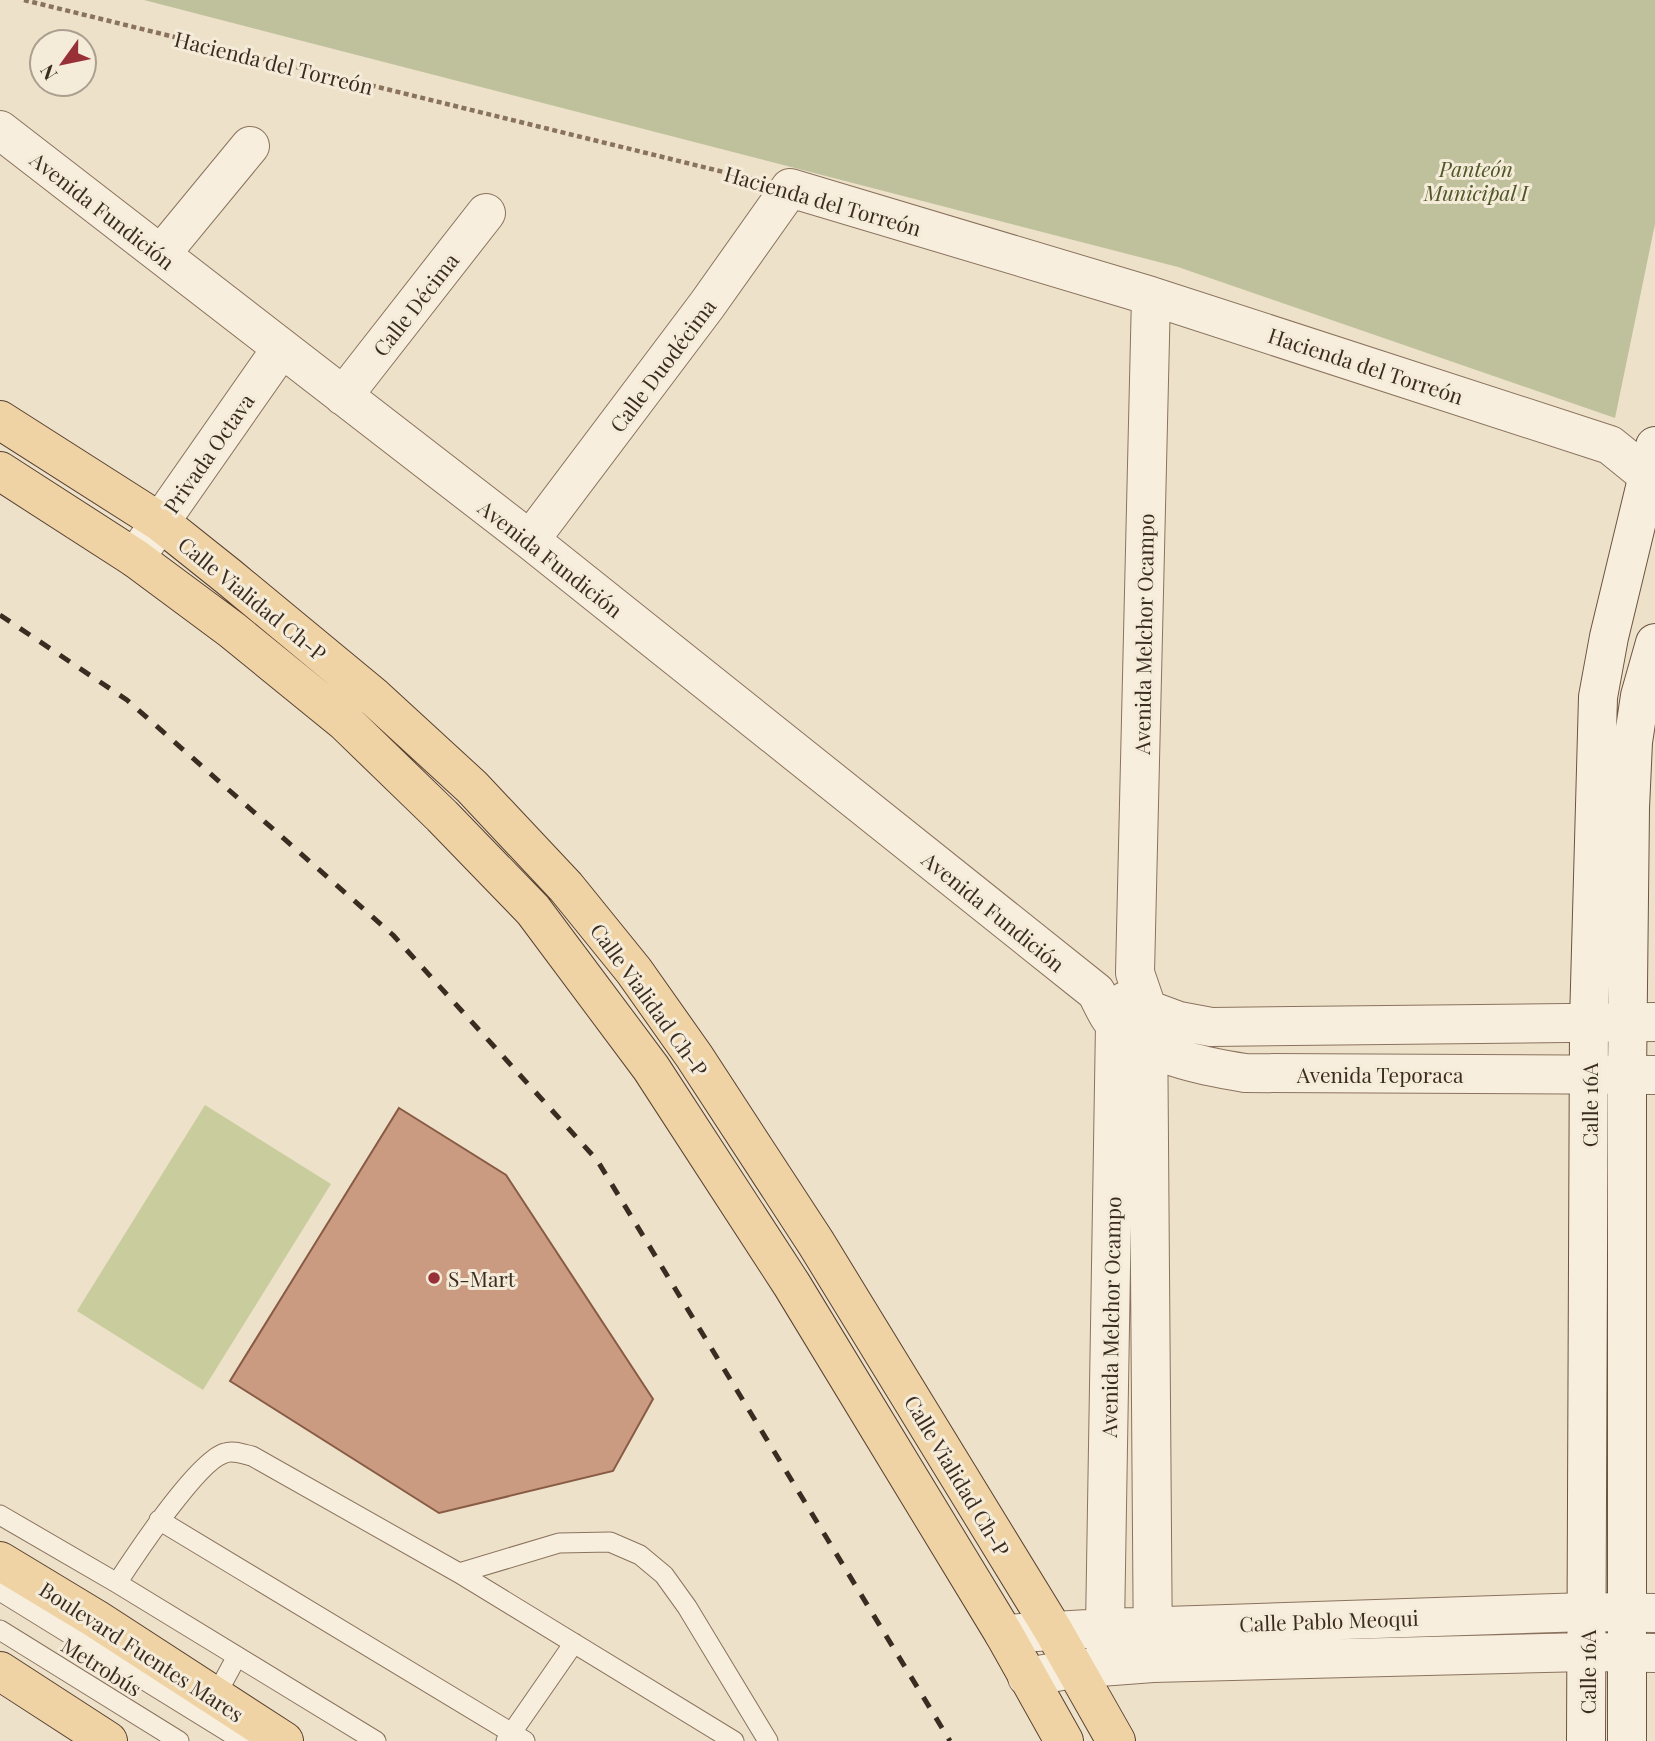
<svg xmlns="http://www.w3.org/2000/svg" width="1655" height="1741" viewBox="0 0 1655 1741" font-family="'Playfair Display',serif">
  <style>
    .green { fill: #c9cc9d }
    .cemetery { fill: #bfc19c }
    .building { fill: #ca9b81; stroke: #885b45; stroke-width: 2 }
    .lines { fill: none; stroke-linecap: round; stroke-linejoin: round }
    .service-casing { stroke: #8a735e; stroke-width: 21 }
    .minor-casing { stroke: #8a735e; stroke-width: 40 }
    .secondary-casing { stroke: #6c5441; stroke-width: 40 }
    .primary-casing { stroke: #584132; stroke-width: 40 }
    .path { stroke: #8a735e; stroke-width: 4.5; stroke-dasharray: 5 3.5; stroke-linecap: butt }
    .service { stroke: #f8eedd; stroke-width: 19 }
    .minor { stroke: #f8eedd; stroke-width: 38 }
    .secondary { stroke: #f8eedd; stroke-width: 38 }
    .primary { stroke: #efd3a4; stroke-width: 38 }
    .rail { stroke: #3b2c21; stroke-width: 5; stroke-dasharray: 12 12; stroke-linecap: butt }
    .poi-dot { fill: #973037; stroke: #f5ebd9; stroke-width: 2.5 }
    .labels { text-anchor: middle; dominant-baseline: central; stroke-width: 6; stroke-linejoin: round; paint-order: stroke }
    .street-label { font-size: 21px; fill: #3b2c21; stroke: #f5ebd9 }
    .park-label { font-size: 21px; font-style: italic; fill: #4e5728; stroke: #f5ebd9 }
    .poi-label { font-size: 21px; fill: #3b2c21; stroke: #f5ebd9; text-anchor: start }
  </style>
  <rect width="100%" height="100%" fill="#eee1c9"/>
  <path class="green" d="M205,1105L331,1184L203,1390L77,1311Z"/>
  <path class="cemetery" d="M144,0H1655V224L1615,418L1178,267Z"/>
  <path class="building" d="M399,1108L506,1175L653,1399L613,1471L439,1513L230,1381Z"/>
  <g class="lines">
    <g class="service-casing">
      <path id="service" d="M0,1515L117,1583L376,1741
        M159,1520L525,1741
        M459,1573L559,1543L610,1542L640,1555L664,1575L687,1607L768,1741
        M117,1583C134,1557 198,1460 225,1453C233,1450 243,1454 252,1456L459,1573L734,1741
        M0,1591L243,1741
        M0,1630L179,1741
        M215,1697L236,1658
        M506,1741L574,1643"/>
    </g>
    <g class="minor-casing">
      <path id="minor" d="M0,130L530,540L1096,992C1102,1003 1108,1018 1116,1025C1150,1056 1202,1066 1245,1073L1655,1075
        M161,254L250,146
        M1151,296L1135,973L1148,1011L1153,1663
        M343,396L486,213
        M530,540L707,305L790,188L1151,296L1610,445L1647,475L1655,477
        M135,558L281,349
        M1125,1001L1179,1021L1211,1027L1655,1022
        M1004,1634L1105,1628L1587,1612L1655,1613
        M1106,1666L1105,1628L1115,1024L1118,1006
        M1027,1677L1073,1669L1153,1663L1586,1652L1655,1653"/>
    </g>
    <g class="secondary-casing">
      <path id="secondary" d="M1586,1741L1589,1022L1598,697L1609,637L1655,446
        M1627,1741V1076L1630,808L1633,742L1640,696L1655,643"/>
    </g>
    <g class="primary-casing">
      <path id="primary" d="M0,420L160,522L229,577L374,697L472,787L566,887L634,971L694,1056L816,1243L1053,1630L1116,1741
        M0,471L135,558L232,630L345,722L442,816L533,910L651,1068L792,1285L1004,1634L1064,1741
        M0,1561L96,1619L284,1741
        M0,1671L108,1741"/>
    </g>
    <path class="path" d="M24,0L752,179"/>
    <use href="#service" class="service"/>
    <use href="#minor" class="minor"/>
    <use href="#secondary" class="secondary"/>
    <use href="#primary" class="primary"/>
    <path class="rail" d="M0,615L127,700L393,935L597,1160L950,1741"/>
  </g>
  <circle class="poi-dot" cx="434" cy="1278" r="7"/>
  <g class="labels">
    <g class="street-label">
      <text transform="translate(274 62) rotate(14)">Hacienda del Torreón</text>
      <text transform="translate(823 200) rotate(16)">Hacienda del Torreón</text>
      <text transform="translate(103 210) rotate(38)">Avenida Fundición</text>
      <text transform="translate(415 304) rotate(-52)">Calle Décima</text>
      <text transform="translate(662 365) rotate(-53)">Calle Duodécima</text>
      <text transform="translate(1366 365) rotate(18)">Hacienda del Torreón</text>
      <text transform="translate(208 453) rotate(-55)">Privada Octava</text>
      <text transform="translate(551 558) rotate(38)">Avenida Fundición</text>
      <text transform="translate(253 598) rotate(39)">Calle Vialidad Ch-P</text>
      <text transform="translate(1143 634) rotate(-89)">Avenida Melchor Ocampo</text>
      <text transform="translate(994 911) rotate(39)">Avenida Fundición</text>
      <text transform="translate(650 999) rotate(54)">Calle Vialidad Ch-P</text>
      <text x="1380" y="1074">Avenida Teporaca</text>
      <text transform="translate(1589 1105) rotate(-90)">Calle 16A</text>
      <text transform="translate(1110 1317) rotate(-89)">Avenida Melchor Ocampo</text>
      <text transform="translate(958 1475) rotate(59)">Calle Vialidad Ch-P</text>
      <text transform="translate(1329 1620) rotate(-2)">Calle Pablo Meoqui</text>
      <text transform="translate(142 1651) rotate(33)">Boulevard Fuentes Mares</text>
      <text transform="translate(102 1666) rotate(32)">Metrobús</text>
      <text transform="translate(1587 1672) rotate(-90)">Calle 16A</text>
    </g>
    <g class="park-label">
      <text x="1476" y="168">Panteón<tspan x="1476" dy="24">Municipal I</tspan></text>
    </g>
    <g class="poi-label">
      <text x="448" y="1278">S-Mart</text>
    </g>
  </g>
  <g transform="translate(63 63) rotate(237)"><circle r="33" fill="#f5ebd9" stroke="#ab9f8f" stroke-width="2"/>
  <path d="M0-5L12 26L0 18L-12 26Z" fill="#973037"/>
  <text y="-10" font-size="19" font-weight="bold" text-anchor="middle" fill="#3b2c21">N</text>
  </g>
</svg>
